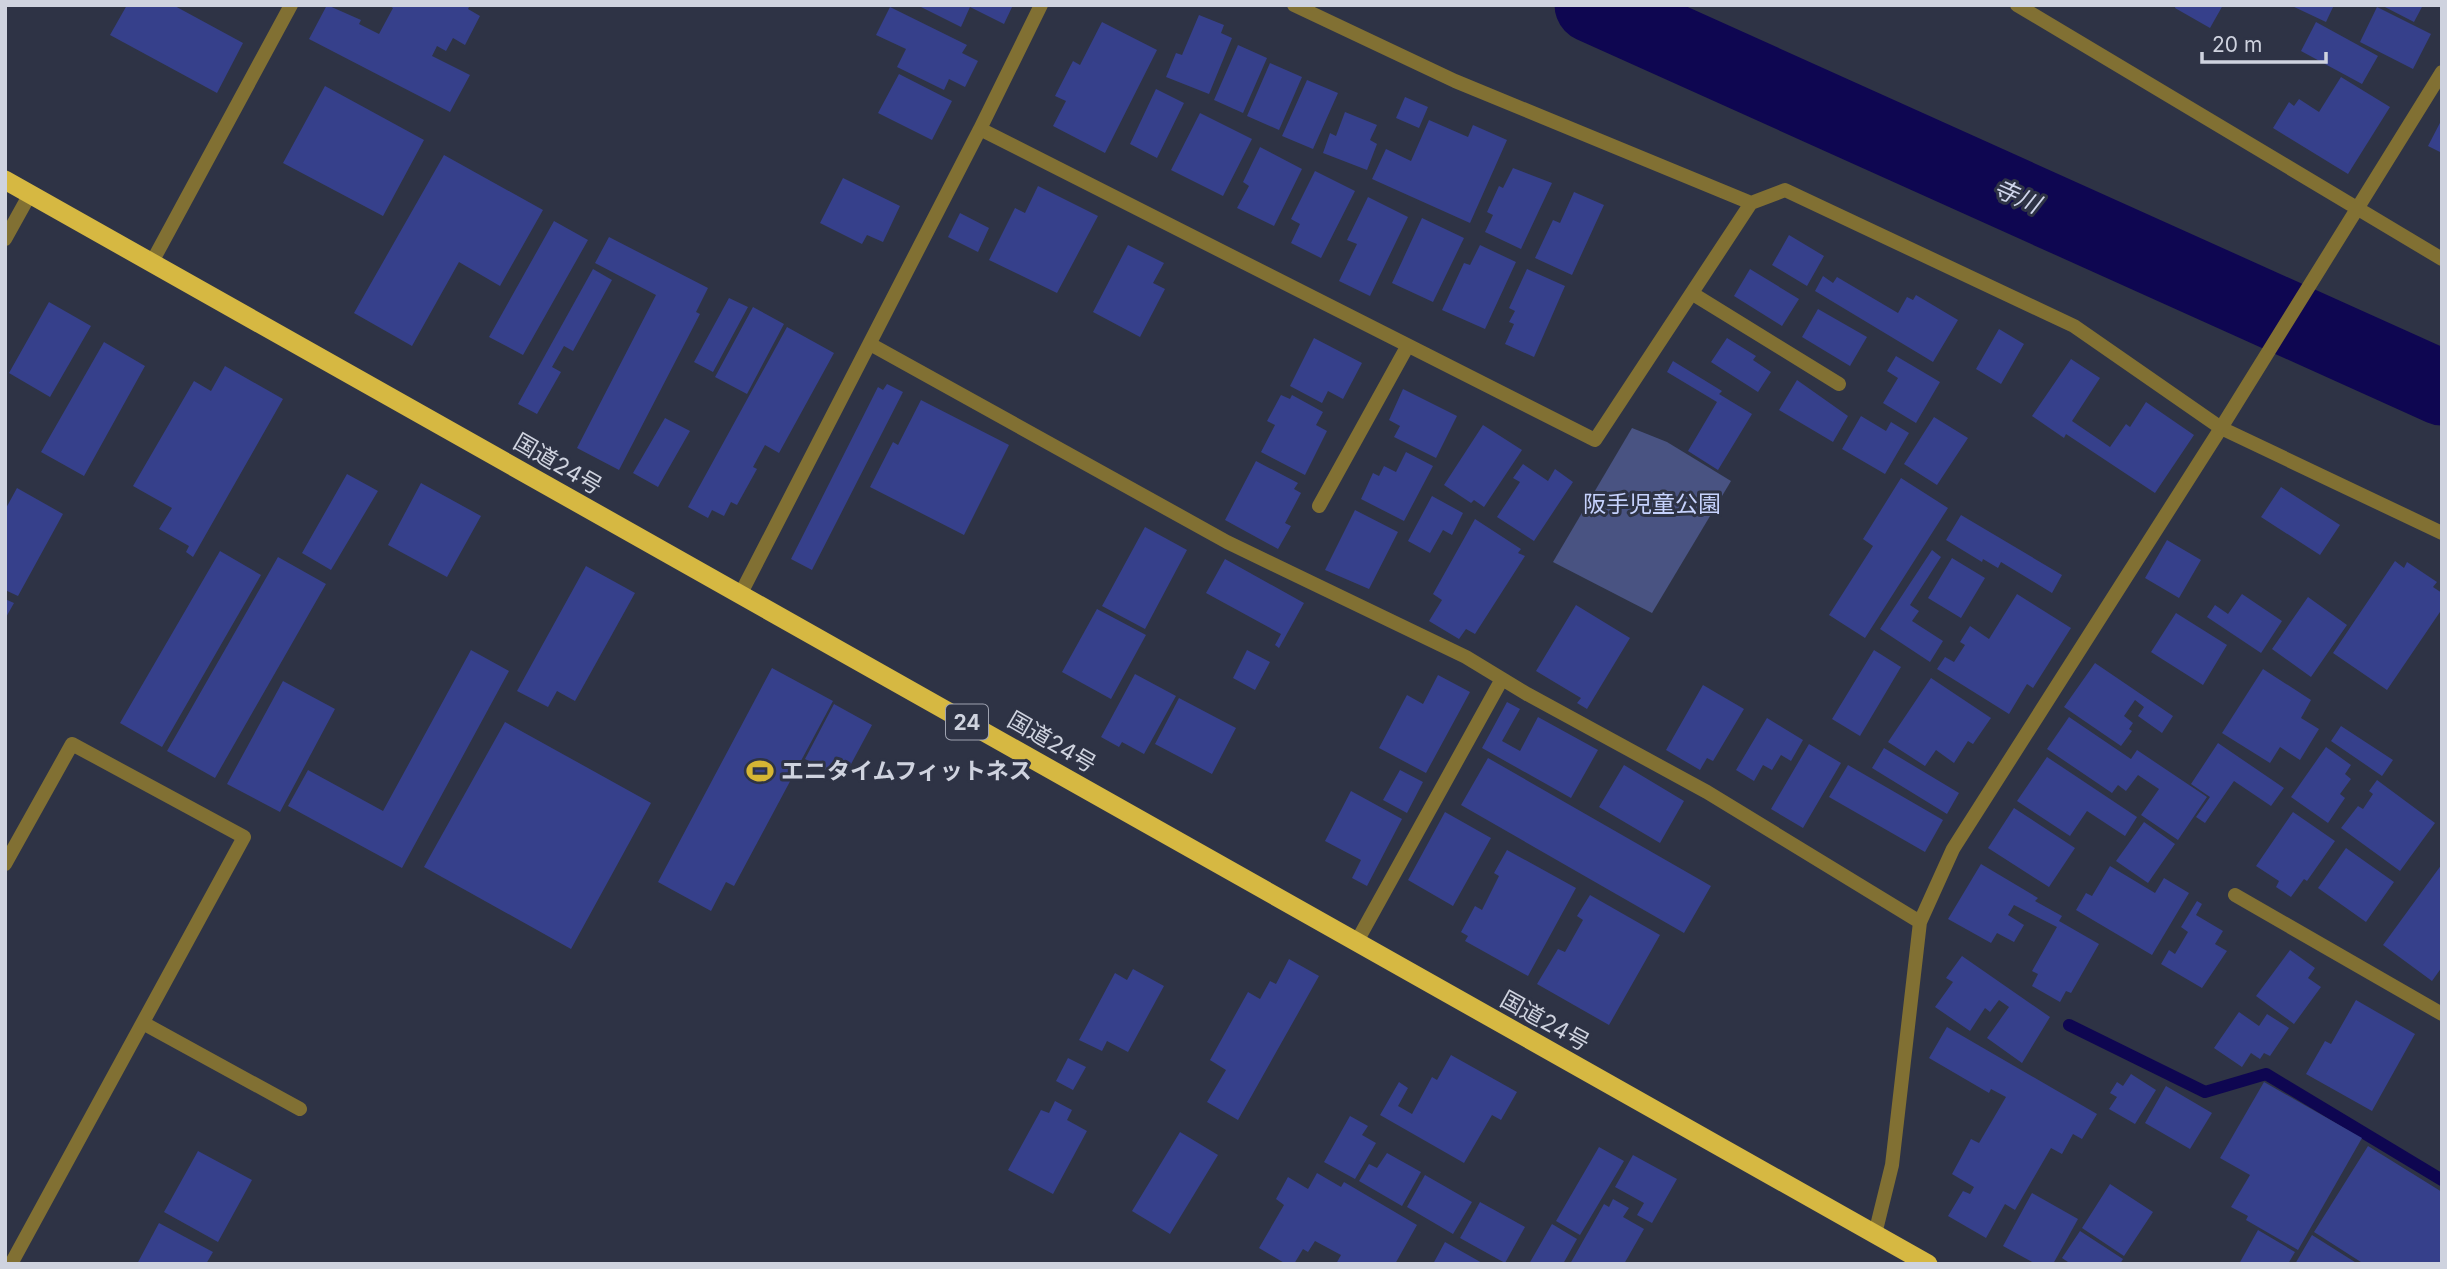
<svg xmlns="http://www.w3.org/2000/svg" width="2447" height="1269" viewBox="0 0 2447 1269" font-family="Inter,'Noto Sans JP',sans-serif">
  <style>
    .green { fill: #495382 }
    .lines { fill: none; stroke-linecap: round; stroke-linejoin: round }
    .stream { stroke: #0e0651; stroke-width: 12 }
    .river { stroke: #0e0651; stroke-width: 75 }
    .building { fill: #36408b }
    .minor { stroke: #817033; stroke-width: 14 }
    .trunk { stroke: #d6b842; stroke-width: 19 }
    .labels { text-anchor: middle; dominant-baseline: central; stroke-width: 6; stroke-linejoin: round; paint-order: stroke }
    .shield { fill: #2e3345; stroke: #9fa3b1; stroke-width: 2 }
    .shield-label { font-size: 21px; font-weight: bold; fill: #cfd3df }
    .street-label { font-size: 23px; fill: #cfd3df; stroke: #2e3345 }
    .park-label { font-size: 23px; fill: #c6d2fd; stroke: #2e3345 }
    .poi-label { font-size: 23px; font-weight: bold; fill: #cfd3df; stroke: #2e3345; text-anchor: start }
    .water-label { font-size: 24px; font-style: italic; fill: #cfd5eb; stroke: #2e3345 }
  </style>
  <rect width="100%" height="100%" fill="#2e3345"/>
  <path class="green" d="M1632,428L1667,442L1731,481L1652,613L1553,562Z"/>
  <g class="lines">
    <path class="stream" d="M2069,1025L2205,1092L2266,1074L2442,1180"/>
    <path class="river" d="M1592,5L2442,388"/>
  </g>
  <path class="building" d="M127,5H173L243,43L217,93L110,35Z
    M327,5L361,20L359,24L379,34L393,8L388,5H470L468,9L480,16L465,45L453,38L446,51L437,46L432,56L470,75L450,112L309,39Z
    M917,5H1013L1004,24L970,7L961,27Z
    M2176,5H2223L2210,28L2175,8Z
    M2290,5H2334L2326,22Z
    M2381,5H2423L2414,22Z
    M890,7L967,45L962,53L978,61L965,87L949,79L944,90L897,67L906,49L876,35Z
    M2377,7L2431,34L2413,69L2360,42Z
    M1199,15L1224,25L1221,33L1232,38L1209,94L1166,77L1176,53L1182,55Z
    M1102,22L1157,50L1105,153L1053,126L1066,101L1055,96L1073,61L1080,65Z
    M2316,22L2378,56L2362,84L2301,51Z
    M1238,45L1267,58L1243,113L1214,100Z
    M1270,63L1302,77L1279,130L1247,116Z
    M899,74L952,101L932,140L878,113Z
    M2341,77L2390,107L2348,174L2273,128L2289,102L2294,106L2299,99L2319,112Z
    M1307,80L1338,93L1313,149L1282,136Z
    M325,86L424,140L383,216L283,163Z
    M1156,89L1184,103L1157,158L1130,144Z
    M1405,97L1428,107L1419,128L1396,118Z
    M1345,112L1377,125L1370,140L1377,144L1367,170L1323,153L1330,133L1336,136Z
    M1200,113L1252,139L1223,196L1171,170Z
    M2442,119V153L2428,146Z
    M1429,120L1468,137L1473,125L1507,140L1470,223L1372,179L1386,149L1411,161Z
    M1260,147L1302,169L1274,226L1237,208L1249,186L1243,182Z
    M444,155L543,210L500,286L459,262L412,346L354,313Z
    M1513,168L1552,183L1521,249L1485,232L1493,215L1487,212L1499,186L1503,188Z
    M1315,171L1355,191L1321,258L1291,243L1300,224L1291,219Z
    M843,178L900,206L883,242L867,235L862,244L820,223Z
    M1038,186L1098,216L1057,293L989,260L1015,208L1025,213Z
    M1574,192L1604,205L1572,275L1535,258L1553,220L1560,223Z
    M1368,197L1408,217L1370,296L1339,281L1357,244L1347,240Z
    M960,213L989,228L978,252L948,237Z
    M1422,218L1464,238L1433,302L1392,283Z
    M554,221L588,240L523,355L489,337Z
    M1789,235L1824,256L1807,286L1772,265Z
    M609,237L708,288L696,312L700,314L619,470L577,448L656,295L595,263Z
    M1128,245L1164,263L1153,283L1165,289L1140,337L1093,312Z
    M1480,245L1516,262L1485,329L1442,310L1464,263L1470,265Z
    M593,269L612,280L573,351L564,346L552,367L561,372L537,414L518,404Z
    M1527,269L1565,286L1534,357L1505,344L1514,324L1509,322L1515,311L1509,308Z
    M1750,269L1799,299L1782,326L1734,296Z
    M1823,276L1833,283L1837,277L1898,313L1907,297L1913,300L1916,295L1958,320L1933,362L1815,291Z
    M729,298L748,307L713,372L694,362Z
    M49,302L91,326L50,397L9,373Z
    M753,307L784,324L747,394L715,377Z
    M1818,309L1867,337L1850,366L1802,337Z
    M787,327L834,353L779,453L765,445L753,467L757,469L737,505L731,502L724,516L712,510L708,518L688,507Z
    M1999,329L2024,344L2001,384L1976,369Z
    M1314,338L1362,363L1343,399L1328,391L1322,403L1290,386Z
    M1727,338L1756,356L1753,360L1771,372L1758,392L1711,362Z
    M104,342L145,366L84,476L41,452Z
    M1896,356L1940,382L1916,423L1883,403L1898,378L1887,371Z
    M2071,359L2100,378L2072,421L2110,447L2126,424L2130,427L2146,402L2194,435L2155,493L2066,434L2064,438L2032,416Z
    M1673,361L1722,391L1719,394L1752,414L1718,470L1688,451L1717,402L1667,372Z
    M225,366L283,399L193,557L186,552L189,546L159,529L172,508L133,486L194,381L211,391Z
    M1797,380L1848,416L1833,442L1779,410Z
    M887,384L903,392L812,570L791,559L878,387L883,390Z
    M1403,389L1457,416L1436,458L1394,437L1400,426L1389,420Z
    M1281,395L1290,399L1292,395L1323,412L1316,425L1327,431L1305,475L1261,452L1275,425L1267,421Z
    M921,400L1009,445L964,535L870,487L893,442L898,445Z
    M1861,416L1886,431L1891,422L1909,433L1885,474L1842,449Z
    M1934,417L1968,438L1937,485L1904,464Z
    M665,418L690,431L658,487L633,473Z
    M1483,425L1522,450L1484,507L1474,500L1471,503L1444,485Z
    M1406,452L1433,466L1404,521L1361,499L1373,473L1379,476L1384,466L1396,472Z
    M1256,461L1298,483L1294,489L1301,493L1285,523L1291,526L1278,549L1225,520Z
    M1523,464L1548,481L1555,469L1573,482L1534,541L1497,517L1520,482L1513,478Z
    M347,474L378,491L331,570L302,553Z
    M1901,478L1948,508L1865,638L1829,615L1873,546L1863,539Z
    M421,483L481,516L447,577L388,545Z
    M2281,487L2340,525L2320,555L2261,517Z
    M17,488L63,514L18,596L5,590V510Z
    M1432,496L1463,513L1452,535L1443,530L1430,553L1408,541Z
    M1355,510L1398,532L1369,589L1325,570Z
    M1961,515L2062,575L2052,593L2001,562L1998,568L1983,559L1982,562L1946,540Z
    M1475,519L1521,549L1518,553L1525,556L1475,634L1466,629L1459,639L1429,621L1442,600L1433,594Z
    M1145,527L1187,550L1145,629L1102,606Z
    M2167,540L2201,560L2179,598L2145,578Z
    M1932,550L1941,557L1910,605L1919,611L1912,621L1943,641L1930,662L1880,629Z
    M220,551L261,575L162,747L120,723Z
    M278,557L326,584L215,778L167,751Z
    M1952,558L1985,578L1961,618L1928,598Z
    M1225,559L1304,603L1279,648L1275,645L1281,634L1206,593Z
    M2395,561L2404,568L2407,562L2437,582L2433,587L2442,593V609L2387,690L2333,653Z
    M586,566L635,593L575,701L557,691L548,707L517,691Z
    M2017,594L2071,628L2033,688L2027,684L2009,714L1937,669L1945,657L1954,662L1965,645L1960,642L1970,626L1989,639Z
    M2242,594L2282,621L2261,653L2207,617L2215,605L2228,614Z
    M2308,597L2347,625L2311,677L2272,649Z
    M5,599L14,603L5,619Z
    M1576,605L1630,638L1587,709L1577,703L1581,698L1536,671Z
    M1097,609L1146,635L1111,699L1062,672Z
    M2176,613L2227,645L2203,685L2151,652Z
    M471,650L509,671L402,868L288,806L308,770L383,811Z
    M1247,650L1270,662L1255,690L1233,678Z
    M1874,650L1901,667L1860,736L1832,719Z
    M2095,663L2173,716L2162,733L2138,716L2144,707L2135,700L2124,716L2133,723L2129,729L2132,731L2121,746L2064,707Z
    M772,668L833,701L734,886L726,882L711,911L658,882Z
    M2263,669L2311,700L2301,718L2319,729L2300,760L2280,747L2270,763L2222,733Z
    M1135,674L1176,696L1144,754L1122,742L1119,747L1101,737Z
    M1438,675L1470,692L1426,773L1379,748L1407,695L1423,704Z
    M1931,678L1991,718L1973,744L1968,741L1954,763L1936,750L1925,766L1888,742Z
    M283,681L335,709L280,812L227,784Z
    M1703,685L1744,709L1713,761L1707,758L1700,770L1666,750Z
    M1179,698L1236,728L1212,774L1155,744Z
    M1507,702L1520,709L1502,741L1520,751L1538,717L1598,750L1571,798L1482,748Z
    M834,704L872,725L843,779L805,759Z
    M2069,717L2131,759L2137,750L2207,797L2178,840L2141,815L2159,789L2138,775L2126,791L2118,785L2112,793L2047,749Z
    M1767,718L1803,740L1791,761L1781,755L1772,770L1763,765L1754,781L1736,770Z
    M505,722L651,803L571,949L424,867Z
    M2341,726L2393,760L2382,776L2331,741Z
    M2218,743L2284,788L2271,806L2234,781L2205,823L2196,817L2210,797L2191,784Z
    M1809,744L1841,763L1803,828L1771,809Z
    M2326,747L2351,765L2345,774L2351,779L2340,794L2345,798L2328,823L2291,797Z
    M1884,748L1959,793L1947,814L1872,768Z
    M2047,757L2137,817L2125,836L2087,811L2070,836L2017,801Z
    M1488,758L1711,886L1684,933L1461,805Z
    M1624,765L1684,801L1660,843L1599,807Z
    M1848,765L1943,820L1925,852L1829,797Z
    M1400,770L1423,782L1407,813L1383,800Z
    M2377,780L2435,823L2400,871L2341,828L2358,806L2363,809L2373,794L2369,791Z
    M1351,791L1402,819L1367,886L1352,878L1361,860L1325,841Z
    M2014,808L2075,848L2049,887L1988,848Z
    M1445,812L1491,838L1453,906L1408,880Z
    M2293,812L2335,841L2307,881L2304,879L2291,897L2276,887L2279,881L2256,866Z
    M2144,822L2175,844L2148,883L2116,861Z
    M2346,848L2394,882L2366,922L2318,888Z
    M1507,850L1576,888L1528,976L1465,941L1468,936L1461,932L1475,906L1482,910L1499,876L1494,873Z
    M1981,864L2038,898L2035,901L2062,916L2059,921L2099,944L2071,993L2066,991L2060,1002L2032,986L2038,974L2032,971L2057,927L2014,905L2008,915L2024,925L2014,942L1997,933L1991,943L1948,919Z
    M2442,864V967L2432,981L2383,945Z
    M2110,866L2155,893L2164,878L2189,893L2152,955L2076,910L2086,893L2092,896Z
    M1590,895L1660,935L1609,1025L1537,984L1558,949L1565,952L1583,920L1577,916Z
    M2197,901L2202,904L2196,915L2223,931L2215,944L2227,951L2202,988L2161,964L2169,950L2175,954L2188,932L2181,927Z
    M2290,950L2315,968L2308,978L2321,987L2294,1024L2256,996Z
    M1962,956L2050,1017L2022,1063L1987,1038L2009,1007L1999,1000L1990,1012L1985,1008L1970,1031L1935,1007L1953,982L1946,978Z
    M1289,959L1319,976L1238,1120L1207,1102L1226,1070L1210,1060L1248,992L1260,999L1270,981L1276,984Z
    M1133,969L1164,986L1128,1052L1107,1041L1102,1051L1079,1040L1115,973L1127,980Z
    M2356,1000L2415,1034L2372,1111L2306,1074L2325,1041L2331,1044Z
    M2239,1012L2259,1026L2267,1014L2289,1028L2270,1056L2264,1053L2260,1059L2251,1053L2242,1067L2214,1048Z
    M1947,1027L2097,1114L2082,1139L2073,1134L2062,1154L2051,1148L2015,1210L2005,1204L1986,1238L1948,1216L1963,1191L1970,1194L1974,1187L1952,1174L1971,1139L1979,1143L2006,1097L1991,1089L1989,1093L1929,1058Z
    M1451,1055L1517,1092L1501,1120L1492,1115L1464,1163L1380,1115L1399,1082L1408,1088L1398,1106L1412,1114L1432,1077L1437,1080Z
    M1068,1058L1086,1067L1073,1090L1056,1081Z
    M2131,1074L2156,1090L2135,1124L2109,1109L2117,1097L2110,1093L2117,1082L2123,1086Z
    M2264,1082L2362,1138L2298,1250L2246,1220L2248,1216L2231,1207L2250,1175L2220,1158Z
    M2166,1086L2212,1113L2190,1149L2145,1123Z
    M1055,1101L1072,1110L1067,1120L1087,1131L1053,1194L1008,1170L1041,1110L1049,1113Z
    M1350,1116L1368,1126L1362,1135L1376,1143L1355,1179L1324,1162Z
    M1180,1132L1218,1155L1170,1234L1132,1211Z
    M2368,1146L2442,1192V1264H2364L2314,1232Z
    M1599,1147L1624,1161L1580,1235L1556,1221Z
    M198,1151L252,1180L218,1242L164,1212Z
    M1387,1153L1421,1172L1402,1206L1359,1181L1369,1164L1377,1168Z
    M1633,1155L1677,1179L1652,1223L1637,1215L1644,1203L1615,1187Z
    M1317,1173L1341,1187L1344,1182L1417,1225L1395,1264H1336L1341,1255L1315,1241L1308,1252L1303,1249L1294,1264H1286L1259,1248L1284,1205L1276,1199L1288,1177L1308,1189Z
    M1425,1175L1472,1202L1453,1234L1407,1207Z
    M2110,1184L2153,1212L2124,1256L2082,1228Z
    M2032,1193L2078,1219L2053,1264H2036L2003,1246Z
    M1613,1199L1629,1208L1623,1217L1644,1229L1624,1264H1570L1604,1204L1609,1207Z
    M1480,1202L1525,1227L1505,1263L1460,1238Z
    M159,1223L213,1252L206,1264H137Z
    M1552,1224L1577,1239L1563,1264H1529Z
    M2258,1230L2295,1252L2288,1264H2239Z
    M2080,1231L2123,1259L2120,1264H2071L2062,1258Z
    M2312,1235L2358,1264H2295Z
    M1445,1242L1484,1264H1433Z"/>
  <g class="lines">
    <path class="minor" d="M2017,5L2442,259
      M980,129L1041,5
      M1751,203L1785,190L2074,326L2221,428L2442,533
      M5,239L30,194
      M152,262L291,5
      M1693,294L1839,384
      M870,344L1227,542L1466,657L1527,694L1707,792L1920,922
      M1319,506L1407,347
      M740,595L980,129L1595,440L1751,203L1455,81L1294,5
      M5,864L72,744L244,837L11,1264
      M2235,895L2442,1014
      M1356,943L1502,679
      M143,1023L300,1109
      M1875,1234L1892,1165L1920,922L1953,849L2221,428L2442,72"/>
    <path class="trunk" d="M5,180L1928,1264"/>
  </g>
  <defs>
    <g id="stadium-bare" transform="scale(2.1)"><path d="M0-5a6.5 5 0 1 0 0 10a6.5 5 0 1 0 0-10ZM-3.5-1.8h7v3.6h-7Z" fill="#d5b534" stroke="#2e3345" stroke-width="2.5" paint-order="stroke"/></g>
  </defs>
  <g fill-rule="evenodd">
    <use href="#stadium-bare" x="760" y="771"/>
  </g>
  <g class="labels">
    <rect class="shield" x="946" y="704.5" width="42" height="35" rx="5"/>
    <g class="shield-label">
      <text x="967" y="722">24</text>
    </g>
    <g class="street-label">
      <text transform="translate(558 464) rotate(30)">国道24号</text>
      <text transform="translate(1052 742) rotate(30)">国道24号</text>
      <text transform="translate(1545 1021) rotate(29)">国道24号</text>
    </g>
    <g class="park-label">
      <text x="1652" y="504">阪手児童公園</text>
    </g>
    <g class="poi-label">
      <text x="781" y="771">エニタイムフィットネス</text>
    </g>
    <g class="water-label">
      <text transform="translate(2017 196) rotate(24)">寺川</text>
    </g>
  </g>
  <rect width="2447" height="1269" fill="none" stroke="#cfd3df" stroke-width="14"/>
  <path d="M2202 52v10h124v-10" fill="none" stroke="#cfd3df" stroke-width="3.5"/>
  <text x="2212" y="52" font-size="21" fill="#cfd3df" stroke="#2e3345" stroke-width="5" paint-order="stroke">20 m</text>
</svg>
